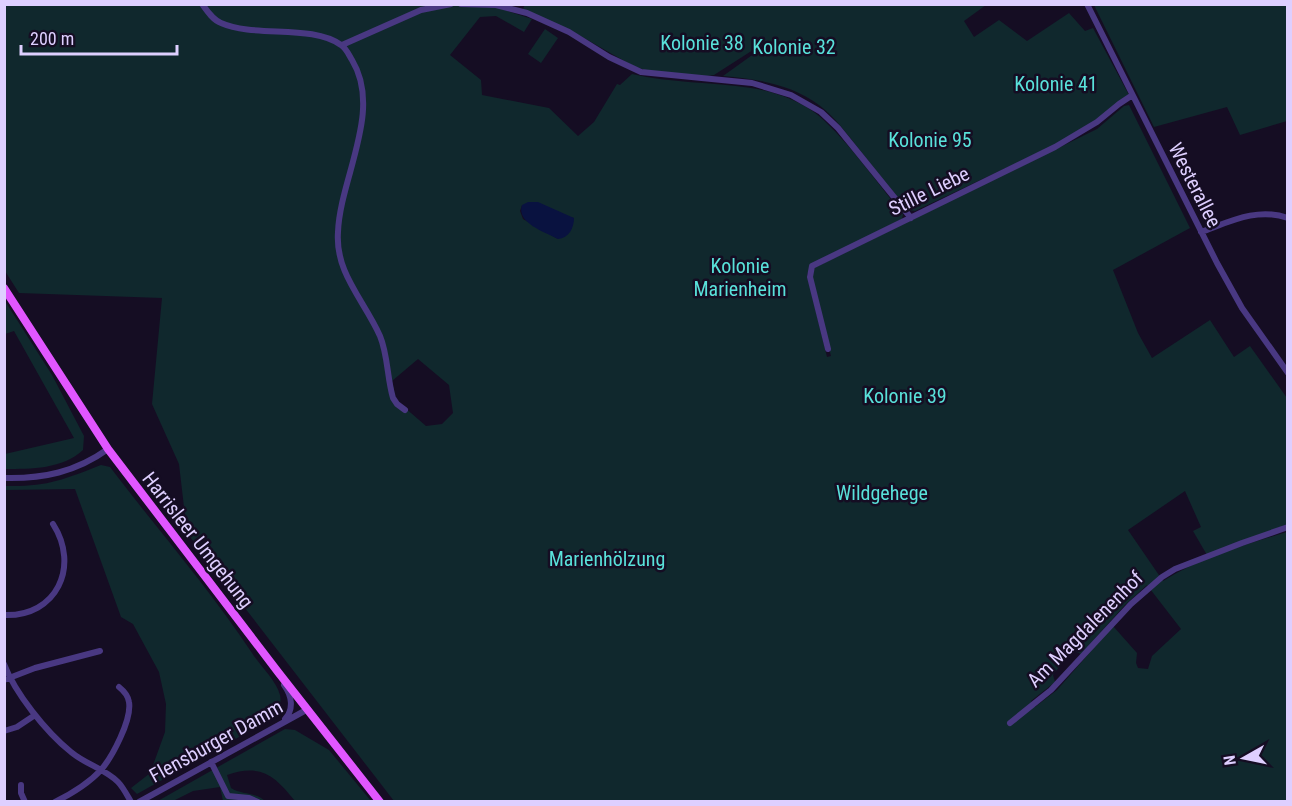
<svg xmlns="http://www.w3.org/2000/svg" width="1292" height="806" viewBox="0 0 1292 806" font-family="'Roboto Condensed',sans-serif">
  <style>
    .green { fill: #10282d; fill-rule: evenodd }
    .water { fill: #091240 }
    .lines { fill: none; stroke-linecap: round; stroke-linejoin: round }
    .minor { stroke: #493882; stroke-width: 6 }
    .major { stroke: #e156ff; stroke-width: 8 }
    .labels { text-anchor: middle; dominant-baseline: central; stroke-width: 5; stroke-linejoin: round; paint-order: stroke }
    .park-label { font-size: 20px; fill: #59e1da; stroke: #150d23 }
    .street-label { font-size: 20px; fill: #decfff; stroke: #150d23 }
  </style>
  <rect width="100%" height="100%" fill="#150d23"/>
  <path class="green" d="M486,4L532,19L524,32L496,16L480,17L450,55L481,80L482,95L549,108L578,136L594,122L617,84L620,85L632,74C671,83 711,82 751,88C773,91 802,101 819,116C849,142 877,183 903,214L902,219L812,264L807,275L827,357L831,356L811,276L814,268L1097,129L1124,106L1129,105L1190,228L1113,270L1138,333L1152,358L1210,320L1234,357L1250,346L1287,398L1288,524L1207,555L1193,531L1201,527L1185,491L1128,530L1163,581C1201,557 1245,545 1287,532V801H394L187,533L179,464L152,404L162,298L19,293L5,271V5ZM522,205L574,218L558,239L523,219L520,211ZM418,359L449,385L453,413L442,424L426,426L396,400L392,381ZM1147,585L1181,629L1152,656L1148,669L1138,668L1136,663L1137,653L1113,626L1057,690L1035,707L1031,701L1055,682L1053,675L1072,650L1081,654L1125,605Z
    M525,4L986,5L964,21L974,37L999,20L1027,41L1069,13L1085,31L1093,28L1129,95L1096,121L1052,146L915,211L908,210C892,190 875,169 859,149C847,134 834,116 819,105C791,84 757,79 723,76L755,53L753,50L714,75L707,76L651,72L633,66L570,30L523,9Z
    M1094,5H1287V121L1240,135L1227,107L1154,127Z
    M545,29L558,38L541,63L528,54Z
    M5,301L52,375L84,436L83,450C63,469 31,469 5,469V454L74,438L14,331L5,334Z
    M101,465L110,467C157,529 209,588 252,653C260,666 276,680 280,695C282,705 278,714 271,719L137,794L131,788L149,774L152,768L165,732L166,704L159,672L133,624L121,617L75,489L5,490V486C46,487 63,480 101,465Z
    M285,729L295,730L329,750L371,801H295C275,776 261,763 227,775L231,788C242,795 256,792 265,801H223L220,787L193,791L173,801L156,802Z"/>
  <path class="water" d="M528,202H538L574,218C574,228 569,238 558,239C545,232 516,223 522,205Z"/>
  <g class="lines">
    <path class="minor" d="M202,4C207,11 213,20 221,23C255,38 312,24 341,45C346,48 349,55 352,60C383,111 340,178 338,232C335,273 364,300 380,336C388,355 387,378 393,398L397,404L405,410
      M461,4L496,5L527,13L569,32L609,57L641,72L752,83L791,95L821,112L838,128L911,218
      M1087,4L1217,263L1242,308L1288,373
      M342,45L421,10L451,4
      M1201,232C1229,222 1257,207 1288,218
      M828,349L810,277L812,266L1055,147L1097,122L1119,104L1131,96
      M4,478C43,479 76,472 108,449
      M4,615C57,617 80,566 53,524
      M4,664C15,693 46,732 71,752C85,764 105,769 118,782C123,787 127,795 131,802
      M4,680L35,668L100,651
      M284,685C292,696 294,709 285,719
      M1010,723L1051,690L1131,604L1162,577L1175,569L1242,543L1288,527
      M4,731L17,727L35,715
      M211,762L228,796L249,798L258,802
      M21,785V793L25,802
      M55,802C71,794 89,783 101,770C112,757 132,720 129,702C128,695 124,691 119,687
      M139,802L308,709"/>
    <path class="major" d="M4,288L108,449L278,672L380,802"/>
  </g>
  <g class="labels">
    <g class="park-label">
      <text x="702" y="43">Kolonie 38</text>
      <text x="794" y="47">Kolonie 32</text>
      <text x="1056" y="84">Kolonie 41</text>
      <text x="930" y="140">Kolonie 95</text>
      <text x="740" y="266">Kolonie<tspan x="740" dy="23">Marienheim</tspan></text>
      <text x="905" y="396">Kolonie 39</text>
      <text x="882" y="493">Wildgehege</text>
      <text x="607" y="559">Marienhölzung</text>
    </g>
    <g class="street-label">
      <text transform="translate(1195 185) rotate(63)">Westerallee</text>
      <text transform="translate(929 191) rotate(-26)">Stille Liebe</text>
      <text transform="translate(198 540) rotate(52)">Harrisleer Umgehung</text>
      <text transform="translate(1085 629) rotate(-45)">Am Magdalenenhof</text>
      <text transform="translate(216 741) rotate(-29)">Flensburger Damm</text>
    </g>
  </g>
  <rect width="1292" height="806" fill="none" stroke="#decfff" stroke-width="12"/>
  <g transform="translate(1244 758) rotate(261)" stroke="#150d23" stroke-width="4.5" paint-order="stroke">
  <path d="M0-4.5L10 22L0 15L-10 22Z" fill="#decfff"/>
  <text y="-9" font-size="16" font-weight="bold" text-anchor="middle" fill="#decfff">N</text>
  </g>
  <path d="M21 45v9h156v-9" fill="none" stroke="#decfff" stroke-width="3"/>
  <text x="30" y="45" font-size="18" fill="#decfff" stroke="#150d23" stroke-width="4.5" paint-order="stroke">200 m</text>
</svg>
